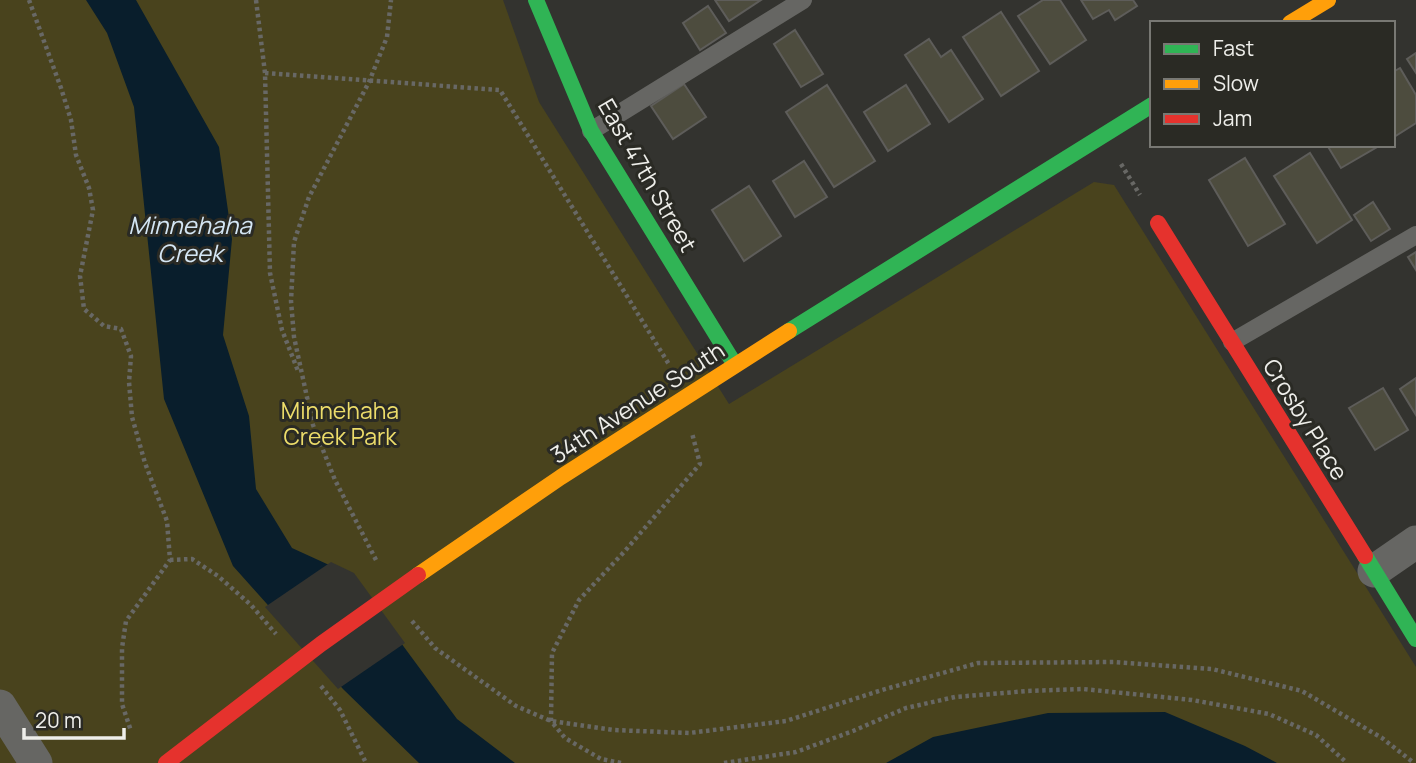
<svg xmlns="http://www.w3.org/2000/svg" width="1416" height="763" viewBox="0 0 1416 763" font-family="Manrope,sans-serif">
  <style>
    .green { fill: #49431d }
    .water { fill: #091e2c }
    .pier { fill: #33332f }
    .building { fill: #4d4c3e; stroke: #5e5d5a; stroke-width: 2 }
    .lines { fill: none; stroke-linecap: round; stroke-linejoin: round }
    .path { stroke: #686865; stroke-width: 4.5; stroke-dasharray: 3.5 3.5; stroke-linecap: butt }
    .lane { stroke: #666663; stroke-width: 18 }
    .street { stroke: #666663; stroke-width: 33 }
    .fast { stroke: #30b455; stroke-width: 16 }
    .slow { stroke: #ff9f0a; stroke-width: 16 }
    .jam { stroke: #e5322d; stroke-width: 16 }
    .labels { text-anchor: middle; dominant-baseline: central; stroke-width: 6; stroke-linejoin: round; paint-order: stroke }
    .street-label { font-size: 23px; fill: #eeeeea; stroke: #2a2a24 }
    .park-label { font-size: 23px; fill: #ecdc6a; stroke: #2a2a24 }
    .water-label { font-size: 24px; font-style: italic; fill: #d4e6f4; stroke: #2a2a24 }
  </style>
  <rect width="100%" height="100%" fill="#33332f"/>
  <path class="green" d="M0,0H503L539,102L729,404L1094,182L1114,185L1416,667V763H0Z"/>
  <path class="water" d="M86,0H136L219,147L232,239L223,335L249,416L256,489L292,548L351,575L457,719L515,763H419L343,689L233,566L164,399L134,107L107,33Z
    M1165,712L1245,746L1277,763H886L933,737L1048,713Z"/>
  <path class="pier" d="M331,562L354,573L405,643L338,689L265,607Z"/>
  <path class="building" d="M715,0H761L729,21Z
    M1043,0H1060L1086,40L1050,64L1018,16Z
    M1081,0H1133L1137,6L1115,20L1109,10L1093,19Z
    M708,6L726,33L700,50L683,23Z
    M1001,12L1039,71L1001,96L963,37Z
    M795,30L823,74L801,87L774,44Z
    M929,39L941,57L951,50L983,99L949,122L905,55Z
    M1416,53V73L1407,59Z
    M1400,68L1416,95V123L1394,137L1393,72Z
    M684,84L706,117L673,139L651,106Z
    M827,85L875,161L834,187L786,112Z
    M906,85L930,124L888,151L864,112Z
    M1327,145H1376L1377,147L1341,168Z
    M1310,153L1352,220L1317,243L1274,176Z
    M1245,158L1285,224L1248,246L1209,180Z
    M804,161L827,197L795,217L773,181Z
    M749,186L781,236L744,261L712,210Z
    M1373,202L1390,229L1371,241L1354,215Z
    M1416,252V270L1408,257Z
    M1416,378V415L1400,389Z
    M1383,388L1408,430L1375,450L1349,408Z"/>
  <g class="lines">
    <path class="path" d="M29,0L61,88L71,120L76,155L89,188L93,210L80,276L84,309L104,326L121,329L131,356L129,382L132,417L145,463L167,521L170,560L126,621L122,648V704L131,731
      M256,0L265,73L270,273L282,330L298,371
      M265,73L500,90L670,366
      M1121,164L1140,195
      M170,560L192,559L218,576L251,605L276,634
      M376,560L335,480L313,425L294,337L291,301L294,242L309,197L369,82L387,37L391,0
      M412,621L435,648L516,706L551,721L613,730L689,733L786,721L882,690L978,663L1114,662L1212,669L1302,691L1382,738L1414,763
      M321,686L340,710L366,763
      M621,763L601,759L565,738L551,721L552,653L579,600L624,552L700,464L692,433
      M724,763L796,752L853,731L906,708L955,697L1028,691L1083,689L1192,700L1269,714L1316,735L1347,763"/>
    <path class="lane" d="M591,131L803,0
      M1232,342L1416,235"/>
    <path class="street" d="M1374,571L1416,542
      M0,706L36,763"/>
    <path class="fast" d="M536,0L591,131L735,365
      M789,331L1152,105
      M1365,556L1416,639"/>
    <path class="slow" d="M1290,23L1328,0
      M418,575L561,477L789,331"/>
    <path class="jam" d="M1158,223L1365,556
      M166,763L321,644L418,575"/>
  </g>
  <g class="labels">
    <g class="street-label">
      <text transform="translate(648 175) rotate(60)">East 47th Street</text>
      <text transform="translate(637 402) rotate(-33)">34th Avenue South</text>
      <text transform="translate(1306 419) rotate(58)">Crosby Place</text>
    </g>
    <g class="park-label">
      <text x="340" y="410">Minnehaha<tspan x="340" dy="26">Creek Park</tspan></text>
    </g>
    <g class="water-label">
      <text x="190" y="224">Minnehaha<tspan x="190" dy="28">Creek</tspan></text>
    </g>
  </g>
  <rect x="1150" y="21" width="245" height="126" fill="#2a2a24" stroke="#787873" stroke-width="2"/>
  <rect x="1164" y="44" width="35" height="10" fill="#30b455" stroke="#787873" stroke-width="2"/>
  <text x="1213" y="56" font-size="21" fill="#eeeeea">Fast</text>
  <rect x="1164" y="79" width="35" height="10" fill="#ff9f0a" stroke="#787873" stroke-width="2"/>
  <text x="1213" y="91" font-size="21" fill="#eeeeea">Slow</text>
  <rect x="1164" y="114" width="35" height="10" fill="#e5322d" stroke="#787873" stroke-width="2"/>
  <text x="1213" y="126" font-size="21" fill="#eeeeea">Jam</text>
  <path d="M24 728v10h100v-10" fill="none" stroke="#eeeeea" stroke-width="3.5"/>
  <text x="35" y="728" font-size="21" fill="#eeeeea" stroke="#2a2a24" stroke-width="5" paint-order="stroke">20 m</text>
</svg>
